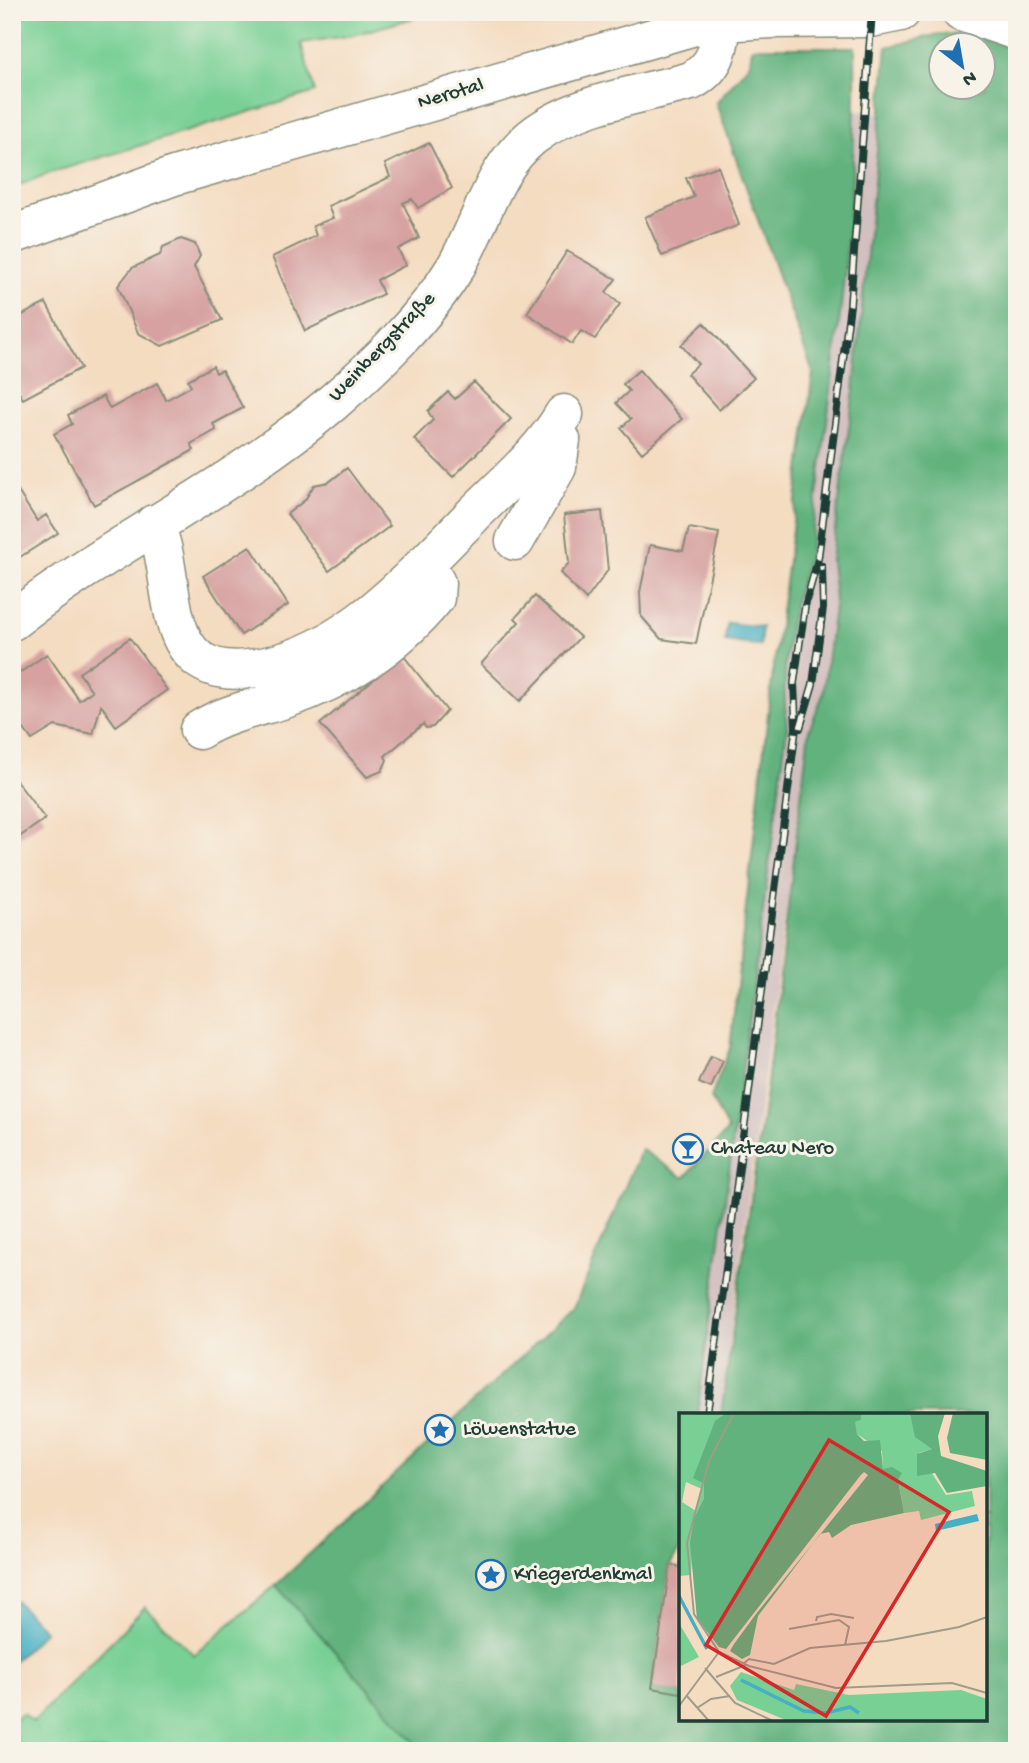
<svg xmlns="http://www.w3.org/2000/svg" width="1029" height="1763" viewBox="0 0 1029 1763" font-family="'Gochi Hand',sans-serif">
  <style>
    .industrial { fill: #d2bfbf }
    .green { fill: #79d095; stroke: #4c8664; stroke-width: 2 }
    .forest { fill: #62b27e; stroke: #407859; stroke-width: 2; fill-rule: evenodd }
    .water { fill: #45afc3; stroke: #32767c; stroke-width: 2 }
    .lines { fill: none; stroke-linecap: round; stroke-linejoin: round }
    .stream { stroke: #45afc3; stroke-width: 9 }
    .building { fill: #d6a1a0 }
    .minor-casing { stroke: #8a8c7a; stroke-width: 41 }
    .minor { stroke: #fff; stroke-width: 38 }
    .rail-casing { stroke: #1f3d34; stroke-width: 8 }
    .rail { stroke: #f7f3e8; stroke-width: 5; stroke-dasharray: 16; stroke-linecap: butt }
    .labels { text-anchor: middle; dominant-baseline: central; stroke-width: 6; stroke-linejoin: round; paint-order: stroke }
    .street-label { font-size: 21px; fill: #1f3d34; stroke: #f7f3e8 }
    .poi-label { font-size: 21px; fill: #1f3d34; stroke: #f7f3e8; text-anchor: start }
    .inset-river { fill: none; stroke: #45afc3; stroke-width: 3.5 }
    .inset-road { fill: none; stroke: #9f9c89; stroke-width: 2 }
    .view { fill: #d62828; fill-opacity: 0.15; stroke: #d62828; stroke-width: 3.5 }
    .inset-edge { fill: none; stroke: #1f3d34; stroke-width: 3.5 }
  </style>
  <rect width="100%" height="100%" fill="#f7f3e8"/>
  <filter id="ink" filterUnits="userSpaceOnUse"><feTurbulence type="fractalNoise" baseFrequency=".0143" numOctaves="2"/><feDisplacementMap in="SourceGraphic" scale="14" xChannelSelector="R" yChannelSelector="G"/><feConvolveMatrix kernelMatrix="1 2 1 2 8 2 1 2 1" color-interpolation-filters="sRGB"/></filter>
  <filter id="wash" filterUnits="userSpaceOnUse"><feTurbulence type="fractalNoise" baseFrequency=".00686" numOctaves="4" result="noise"/><feDisplacementMap in="SourceGraphic" scale="28" xChannelSelector="R" yChannelSelector="G"/><feGaussianBlur stdDeviation="1.57" result="paint"/><feColorMatrix in="noise" values="0 0 0 0 0 0 0 0 0 0 0 0 0 0 0 0 0 1.4 0 .05"/><feComposite in="paint" operator="in"/></filter>
  <g filter="url(#wash)">
    <rect width="100%" height="100%" fill="#f4dcc1"/>
    <path class="industrial" d="M856,111L879,113L863,307L831,560L835,599L823,695L809,730L720,1415H697L787,728L783,690L795,593L809,557L831,387L848,233Z"/>
    <path class="green" d="M12,12H435L353,35L301,43L315,92L47,174L12,188Z
      M276,1585L423,1751H12V1722L22,1713L33,1722L145,1607L194,1655Z"/>
    <path class="forest" d="M939,34L972,35L1017,47V1751H423L276,1585L574,1308L641,1149L684,1178L728,1130L711,1098L730,1048L771,687L813,373L716,103L750,63L752,47H855C858,218 831,388 809,557C788,611 780,671 787,728L697,1415H681L680,1549L670,1565L652,1688L681,1693V1719H985V1415H721L767,1084L809,730L823,695L835,599L831,560L854,390L887,47ZM942,46H984V88H942Z"/>
    <path class="water" d="M727,623L762,627L760,646L725,641Z
      M12,1597L45,1631L12,1663Z"/>
    <g class="lines">
      <path class="stream" d="M12,19L25,12"/>
    </g>
    <g id="blocks">
      <path class="building" d="M429,143L452,188L418,208L412,199L403,203L419,238L398,249L406,265L377,280L383,294L305,331L272,257L316,236L313,226L333,218L328,206L390,177L385,164Z
        M718,166L739,225L662,256L645,217L694,197L686,178Z
        M181,239L195,244L200,256L194,267L222,320L162,346L138,333L118,286L132,268L160,255L163,247Z
        M567,251L616,279L606,292L620,304L595,339L581,331L572,344L527,313Z
        M46,303L81,368L23,399L12,381V320Z
        M704,323L754,378L719,410L687,374L698,364L681,345Z
        M213,366L216,373L222,370L243,408L213,424L216,430L191,444L194,450L94,505L54,434L72,424L68,415L103,396L110,409L157,383L166,400L191,386L188,380Z
        M639,370L682,419L642,453L621,428L631,419L616,403L629,391L623,384Z
        M474,382L511,419L453,477L414,439L433,420L428,411L448,392L455,399Z
        M347,468L390,526L329,571L287,514L305,500L314,485L329,482Z
        M12,482L37,521L46,515L58,533L12,562Z
        M602,511L608,570L586,600L560,573L569,563L564,515Z
        M689,528L719,533L696,644L661,639L641,616L640,592L650,545L683,551Z
        M250,546L288,605L241,635L203,576Z
        M535,596L580,637L520,701L481,664L519,622L515,618Z
        M130,638L167,690L116,726L101,705L93,734L55,726L32,740L12,713V678L47,654L79,700L92,691L79,673Z
        M403,655L447,711L433,727L426,728L423,724L385,756L387,760L382,771L367,777L320,724Z
        M12,775L45,819L12,842Z
        M711,1056L723,1061L711,1088L699,1083Z
        M670,1565L681,1567V1693L652,1688Z"/>
    </g>
  </g>
  <g filter="url(#ink)">
    <use href="#blocks" fill-opacity="0" stroke="#8a8c7a" stroke-width="2"/>
    <g class="lines">
      <g class="minor-casing">
        <path id="minor" d="M961,12L1017,31
          M12,235L174,176L705,23L772,19L871,18L901,12
          M154,524C174,563 163,630 197,658C212,670 230,671 248,669C342,660 412,576 475,513C506,482 542,452 564,414
          M515,541L557,467L561,440L554,431
          M12,621C114,542 233,487 331,404C376,365 424,319 455,268C481,225 492,169 532,137C575,103 639,95 691,81C717,67 719,48 723,20
          M199,730C226,713 256,708 285,699C343,680 396,646 435,598L436,583L424,564"/>
      </g>
      <use href="#minor" class="minor"/>
      <g class="rail-casing">
        <path id="rail" d="M800,728L813,684L823,608L822,566
          M707,1415L796,728L794,683L805,606L818,559L850,305L872,12"/>
      </g>
      <use href="#rail" class="rail"/>
    </g>
  </g>
  <defs>
    <g id="bar-ring" transform="scale(1.575)"><circle r="9.5" fill="#f7f3e8" stroke="#1f6fb2" stroke-width="1.5"/><path d="M-6-5H6L.8 .8V4.5H3.5V6h-7V4.5H-.8V.8Z" fill="#1f6fb2"/></g>
    <g id="sight-ring" transform="scale(1.575)"><circle r="9.5" fill="#f7f3e8" stroke="#1f6fb2" stroke-width="1.5"/><path d="M0-6L1.8-2.2L6-1.7L2.9 1.2L3.7 5.4L0 3.3L-3.7 5.4L-2.9 1.2L-6-1.7L-1.8-2.2Z" fill="#1f6fb2"/></g>
  </defs>
  <g fill-rule="evenodd">
    <use href="#bar-ring" x="688" y="1149"/>
    <use href="#sight-ring" x="440" y="1430"/>
    <use href="#sight-ring" x="491" y="1575"/>
  </g>
  <g class="labels">
    <g class="street-label">
      <text transform="translate(451 95) rotate(-16)">Nerotal</text>
      <text transform="translate(383 348) rotate(-46)">Weinbergstraße</text>
    </g>
    <g class="poi-label">
      <text x="711" y="1149">Chateau Nero</text>
      <text x="463" y="1430">Löwenstatue</text>
      <text x="514" y="1575">Kriegerdenkmal</text>
    </g>
  </g>
  <g transform="translate(679 1413)">
    <rect width="308" height="308" fill="#f4dcc1"/>
    <path d="M47,0L15,65L25,71V85L15,105L12,162L0,163V2ZM7,69L23,76L17,98L3,89ZM182,0H231L253,36L240,40L267,82L293,78L296,93L242,107L240,98L225,100L219,66L204,56L203,38L178,21L175,9L182,7ZM0,210L20,244L2,253L0,251ZM62,259L115,277L117,271L170,282L282,277L308,286V308H109L58,287L51,273Z" fill="#79d095" fill-rule="evenodd"/>
    <path d="M47,0H182V7L176,9L178,21L185,28L201,27L204,56L213,54L223,60L219,67L225,100L172,112L153,125L150,119L141,121L79,203L71,242L63,246L51,238L55,231L77,201L189,62L185,59L181,63L47,236L40,234L18,206L11,130L15,105L25,85V71L14,65L36,8ZM231,0H266L259,23L262,43L308,58V73L268,80L256,60L238,63V41L253,36L236,24ZM274,0H308V47L271,40L268,25Z" fill="#62b27e"/>
    <path d="M298,101L300,108L257,118L256,111Z" fill="#45afc3"/>
    <path class="inset-river" d="M0,183L28,236M62,267L125,298L147,300L171,294L180,300"/>
    <path class="inset-road" d="M55,0L30,48L8,130L15,201L40,239L70,253L157,275L273,270L308,280M137,208L138,204L152,201L175,205M110,216L160,207L170,214L166,232M64,251L70,246L95,251L131,235L207,228L280,214L308,204M26,255L56,290L94,308M37,264L67,252M7,282L30,308M0,293L40,239M18,295L32,286L51,283"/>
    <path class="view" d="M150,27L270,99L147,303L27,232Z"/>
    <rect width="308" height="308" class="inset-edge"/>
  </g>
  <rect width="1029" height="1763" fill="none" stroke="#f7f3e8" stroke-width="42"/>
  <g transform="translate(962 66) rotate(149)"><circle r="33" fill="#f7f3e8" stroke="#a1aaa0" stroke-width="2"/>
  <path d="M0-5L12 26L0 18L-12 26Z" fill="#1f6fb2"/>
  <text y="-10" font-size="19" font-weight="bold" text-anchor="middle" fill="#1f3d34">N</text>
  </g>
</svg>
